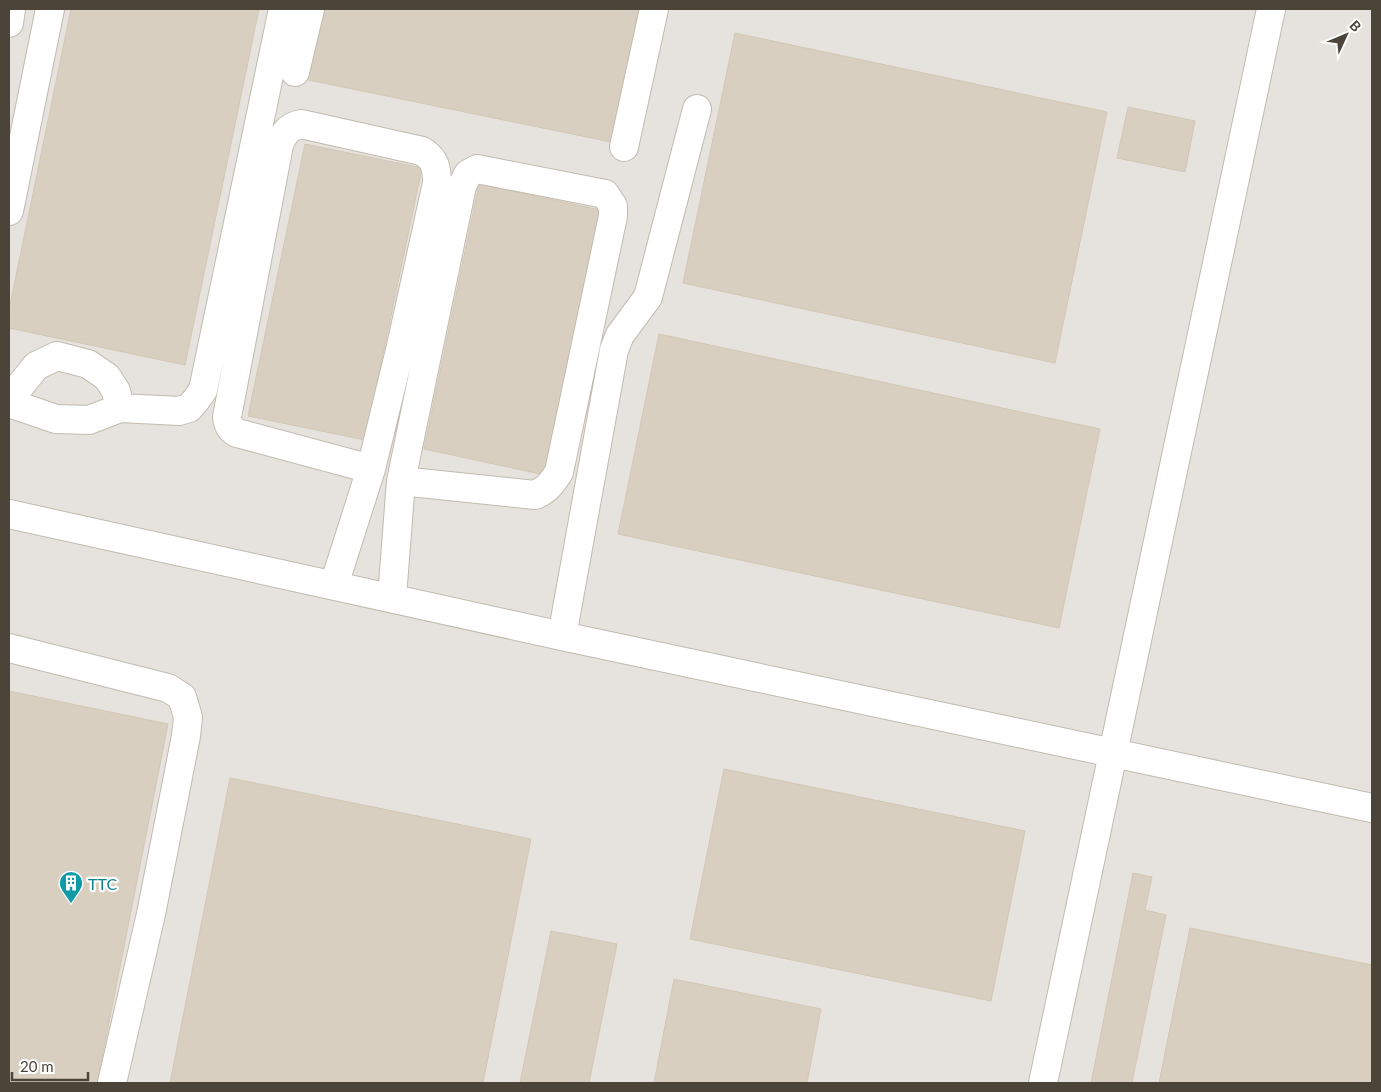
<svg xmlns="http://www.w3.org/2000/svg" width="1381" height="1092" viewBox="0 0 1381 1092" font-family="Lato,sans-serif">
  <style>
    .industrial { fill: #e6e2dd }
    .building { fill: #d8cfc1; stroke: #d3c7b4 }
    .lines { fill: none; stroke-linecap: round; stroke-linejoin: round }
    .minor-casing { stroke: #c2bbae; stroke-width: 30 }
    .minor { stroke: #fff; stroke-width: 28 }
    .labels { text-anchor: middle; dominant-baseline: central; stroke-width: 4.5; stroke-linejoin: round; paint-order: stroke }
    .culture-label { font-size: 16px; fill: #0d838f; stroke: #fff; text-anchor: start }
  </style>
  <rect width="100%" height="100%" fill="#f6f3ec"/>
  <path class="industrial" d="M9,9H1372V1083H9Z"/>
  <path class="building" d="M71,9H259L185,365L9,328V310Z
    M314,9H639L611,142L299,78Z
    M735,33L1107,112L1055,363L683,283Z
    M1128,107L1195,121L1185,172L1117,158Z
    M305,144L422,168L365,440L248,416Z
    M479,184L600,210L545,475L424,449Z
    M659,334L1100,429L1059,628L618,534Z
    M9,691L168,724L97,1083H9Z
    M724,769L1025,831L991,1001L690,939Z
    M230,778L531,839L483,1083H170Z
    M1133,873L1152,877L1145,910L1166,915L1132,1083H1091Z
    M1190,928L1372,965V1083H1159Z
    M551,931L617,944L589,1083H520Z
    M674,979L821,1009L807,1083H654Z"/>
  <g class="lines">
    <g class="minor-casing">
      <path id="minor" d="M9,23L11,9
        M295,72L310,9
        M624,147L654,9
        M9,211L50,9
        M9,400L36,366L57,356L88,364L107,377L116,391L120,408
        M9,403L56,419L89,420L120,408L179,411L189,408L196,400L203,390L283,9
        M9,514L562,636L1372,808
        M334,585L371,469L401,346L437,183C437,168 435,159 422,151L301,124C288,127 284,133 279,145L227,417C228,425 230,429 237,433L371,469
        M392,597L401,481L462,186L468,174L477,169L605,194L613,206V216L559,472C552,483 547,490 535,495L401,481
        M562,636L614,350L620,335L648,297L697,109
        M9,648L168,688L182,697L188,717L186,736L151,914L112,1083
        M1043,1083L1271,9"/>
    </g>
    <use href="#minor" class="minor"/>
  </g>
  <defs>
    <g id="building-pin" transform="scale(1.25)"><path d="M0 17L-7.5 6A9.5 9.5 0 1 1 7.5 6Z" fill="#0f9aa8" stroke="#fff"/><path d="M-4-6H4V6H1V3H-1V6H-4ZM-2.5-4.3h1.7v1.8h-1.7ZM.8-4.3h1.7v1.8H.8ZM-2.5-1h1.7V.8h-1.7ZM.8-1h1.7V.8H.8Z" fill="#fff"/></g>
  </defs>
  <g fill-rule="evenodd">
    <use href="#building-pin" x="71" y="883"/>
  </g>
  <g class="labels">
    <g class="culture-label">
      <text x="88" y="883">TTC</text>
    </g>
  </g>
  <rect width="1381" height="1092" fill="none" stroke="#4b4439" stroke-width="20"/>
  <g transform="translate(1346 35) rotate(46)" stroke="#ffffff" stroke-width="4" paint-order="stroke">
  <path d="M0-4L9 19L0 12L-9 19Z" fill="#4b4439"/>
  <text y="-8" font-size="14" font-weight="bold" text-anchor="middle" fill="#4b4439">B</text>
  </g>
  <path d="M12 1072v8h76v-8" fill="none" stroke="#4b4439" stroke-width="2.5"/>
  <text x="20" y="1072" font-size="15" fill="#4b4439" stroke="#ffffff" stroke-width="4" paint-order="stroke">20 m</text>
</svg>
